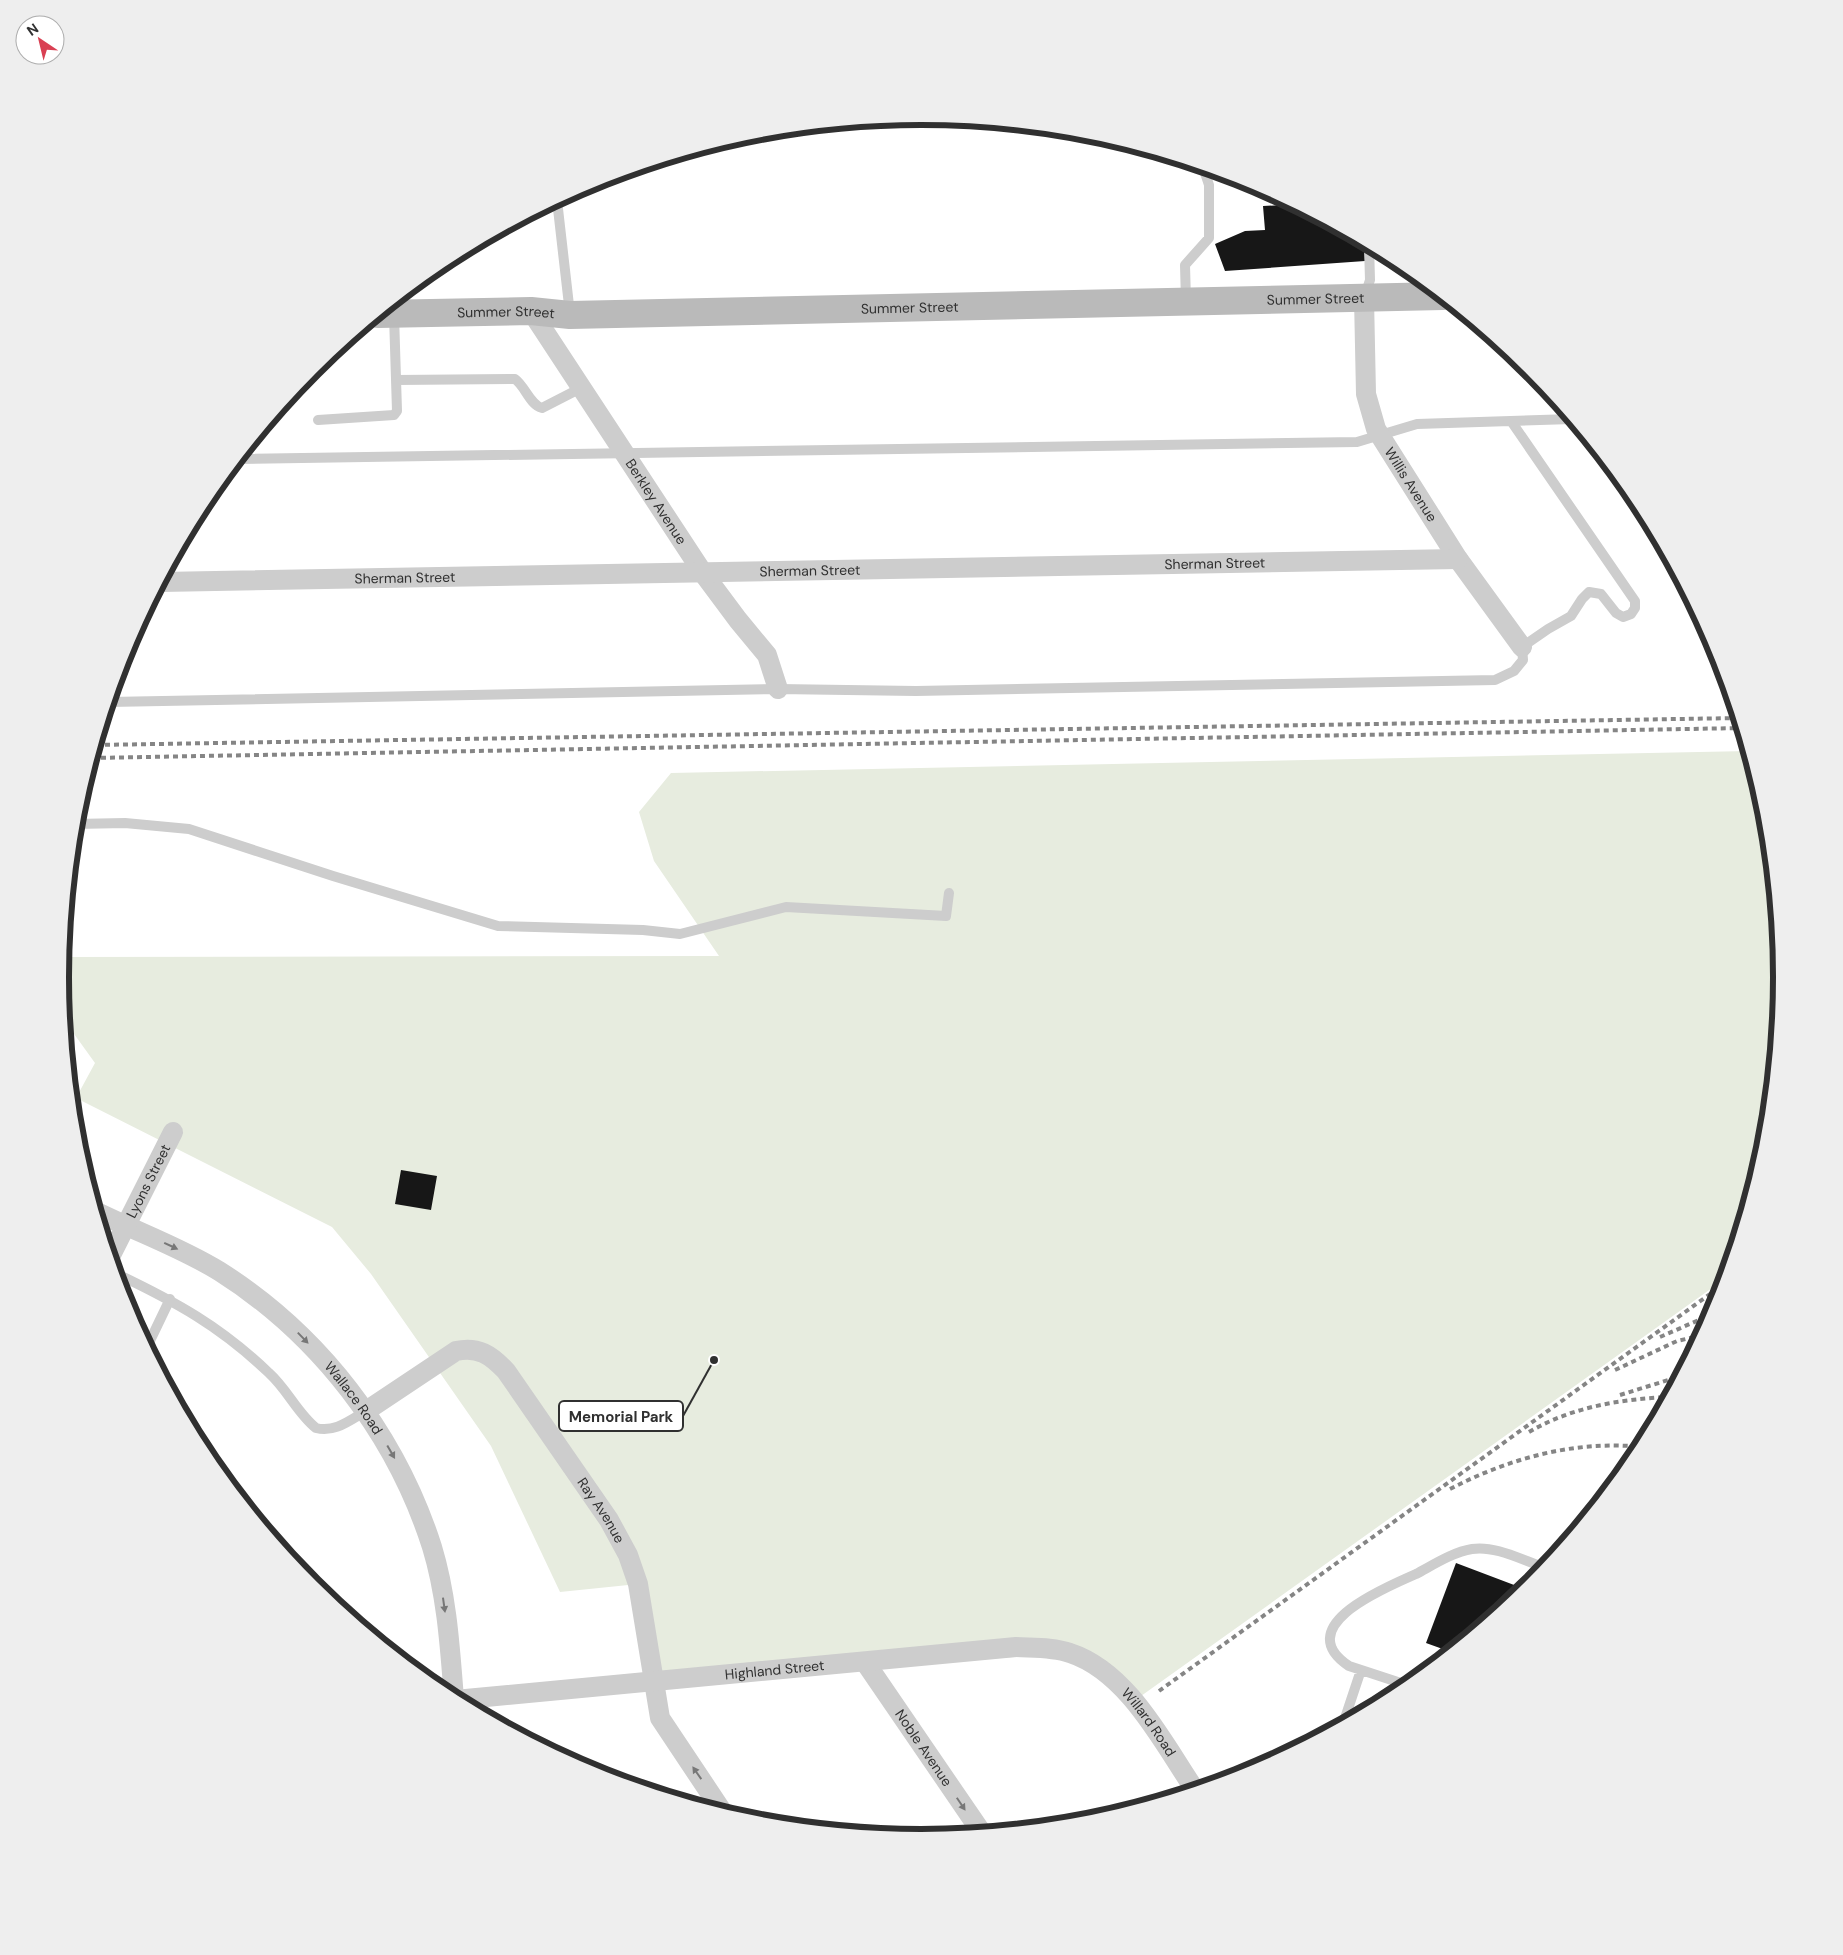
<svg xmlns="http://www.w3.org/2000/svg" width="1843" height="1955" viewBox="0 0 1843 1955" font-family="'DM Sans',sans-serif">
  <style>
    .green { fill: #e7ecdf }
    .building { fill: #171717 }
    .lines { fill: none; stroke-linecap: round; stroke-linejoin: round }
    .lane { stroke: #cdcdcd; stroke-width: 10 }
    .street { stroke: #cdcdcd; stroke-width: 20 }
    .secondary { stroke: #bababa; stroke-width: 28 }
    .rail { stroke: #858585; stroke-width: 4; stroke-dasharray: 5 4; stroke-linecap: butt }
    .oneway { fill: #777 }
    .labels { text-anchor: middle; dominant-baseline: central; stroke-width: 5; stroke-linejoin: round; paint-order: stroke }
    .street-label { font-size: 14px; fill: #303030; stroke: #fff }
    .rim { fill: none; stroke: #303030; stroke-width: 6 }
    .leader { fill: none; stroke: #303030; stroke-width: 2 }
    .callout-dot { fill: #303030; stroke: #fff; stroke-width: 2 }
    .callout { fill: #fff; stroke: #303030; stroke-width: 2 }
    .callout-label { font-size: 15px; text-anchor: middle; font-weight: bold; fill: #303030 }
  </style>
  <rect width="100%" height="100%" fill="#fff"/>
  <path class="green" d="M1749,751L1766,810L1783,978L1766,1146L1726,1278L1134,1701L1070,1653L652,1683L638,1584L560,1592L491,1446L371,1274L332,1227L76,1098L95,1063L64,1020L60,977L62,957L719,956L654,861L639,812L671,773Z"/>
  <path class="building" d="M1282,198L1364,242L1365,261L1225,271L1215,244L1245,231L1265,230L1263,206L1283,205Z
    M401,1170L437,1176L431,1210L395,1204Z
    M1456,1563L1527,1590L1451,1652L1426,1643Z"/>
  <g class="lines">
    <path class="lane" d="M557,200L570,314
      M1365,295L1370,280L1369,245
      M1186,301L1185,265L1209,238V185L1203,167
      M396,380L515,379C525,386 530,405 542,408L581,388
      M318,420L394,415L397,411L394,315
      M238,459L1357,442L1417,424L1572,419
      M109,702L778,689L916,691L1495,680L1514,671L1523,660L1522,647L1548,629L1571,616L1582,599L1589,592L1601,594L1616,613L1623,617L1631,614L1635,608V601L1511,421
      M75,824L125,823L189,829L333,876L498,926L643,930L680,934L786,907L946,916L949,893
      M115,1273C176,1302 220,1326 269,1373C287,1389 298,1414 316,1428C335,1433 350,1420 366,1411
      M147,1347L170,1299
      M1410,1686L1349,1666C1289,1626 1387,1587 1416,1574C1433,1565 1453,1552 1472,1549C1495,1545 1524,1561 1546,1568
      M1343,1724L1361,1670"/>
    <g class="street">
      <path id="s1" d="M1364,298L1366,394L1376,429L1458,559L1522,647"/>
      <path id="s2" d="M531,311L703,573L738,620L767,655L778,689"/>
      <path id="s3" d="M161,582L1458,559"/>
      <path id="s4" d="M97,1212C137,1232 180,1247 219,1271C319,1334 396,1434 432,1547C447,1596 450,1648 454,1699"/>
      <path id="s5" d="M110,1257L173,1132"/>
      <path id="s6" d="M366,1411L456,1351C478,1346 491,1355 506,1371L609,1520L628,1555L638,1584L660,1718L724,1814"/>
      <path id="s7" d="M865,1662L982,1833"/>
      <path id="s8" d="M455,1700L1016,1647C1034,1648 1053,1647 1070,1653C1128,1672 1163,1743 1195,1790"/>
    </g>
    <path class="secondary" id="s9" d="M378,314L531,311L570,315L1443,296"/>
    <path class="rail" d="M96,745L1739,718
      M92,758L1742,728
      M1660,1337L1715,1313
      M1615,1370L1677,1341L1703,1335
      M1620,1395L1681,1376
      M1529,1432C1572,1407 1620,1399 1670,1397
      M1450,1489C1510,1458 1575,1440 1643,1447
      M1159,1691L1724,1284"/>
  </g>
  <defs><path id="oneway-solid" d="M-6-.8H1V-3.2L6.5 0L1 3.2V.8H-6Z" transform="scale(1.25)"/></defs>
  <g class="oneway">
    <use href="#oneway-solid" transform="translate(171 1246) rotate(25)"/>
    <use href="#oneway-solid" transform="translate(303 1338) rotate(46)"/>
    <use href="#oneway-solid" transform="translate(391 1452) rotate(60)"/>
    <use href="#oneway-solid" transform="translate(444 1605) rotate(82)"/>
    <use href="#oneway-solid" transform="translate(697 1773) rotate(-125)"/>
    <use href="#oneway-solid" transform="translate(961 1804) rotate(56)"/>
  </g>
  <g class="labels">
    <g class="street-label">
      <text stroke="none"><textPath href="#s9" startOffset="938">Summer Street</textPath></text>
      <text stroke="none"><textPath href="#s9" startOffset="532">Summer Street</textPath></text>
      <text stroke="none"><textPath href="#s9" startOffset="128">Summer Street</textPath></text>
      <text stroke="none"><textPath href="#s1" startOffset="198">Willis Avenue</textPath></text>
      <text stroke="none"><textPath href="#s2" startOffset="228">Berkley Avenue</textPath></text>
      <text stroke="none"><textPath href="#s3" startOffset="1054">Sherman Street</textPath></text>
      <text stroke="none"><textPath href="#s3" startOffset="649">Sherman Street</textPath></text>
      <text stroke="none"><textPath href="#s3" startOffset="244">Sherman Street</textPath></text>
      <text stroke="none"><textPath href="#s5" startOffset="85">Lyons Street</textPath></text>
      <text stroke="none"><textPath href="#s4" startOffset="322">Wallace Road</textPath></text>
      <text stroke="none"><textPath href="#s6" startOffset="334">Ray Avenue</textPath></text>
      <text stroke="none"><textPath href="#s8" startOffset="321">Highland Street</textPath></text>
      <text stroke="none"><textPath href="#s8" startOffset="725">Willard Road</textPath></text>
      <text stroke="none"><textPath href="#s7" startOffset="104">Noble Avenue</textPath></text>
    </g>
  </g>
  <path d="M0 0H1843V1955H0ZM69 977a852 852 0 1 1 1704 0a852 852 0 1 1-1704 0Z" fill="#eee" fill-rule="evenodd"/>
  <path class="rim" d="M69 977a852 852 0 1 1 1704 0a852 852 0 1 1-1704 0Z"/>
  <path class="leader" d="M714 1360L683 1416"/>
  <circle class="callout-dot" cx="714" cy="1360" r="5"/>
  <rect class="callout" x="559" y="1401" width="124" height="30" rx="5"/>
  <g class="callout-label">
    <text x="621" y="1422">Memorial Park</text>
  </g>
  <g transform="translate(40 40) rotate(325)"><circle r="24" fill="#ffffff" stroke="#acacac"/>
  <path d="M0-4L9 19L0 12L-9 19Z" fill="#d94053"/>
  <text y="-8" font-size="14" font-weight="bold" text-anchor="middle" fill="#303030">N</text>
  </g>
</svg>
